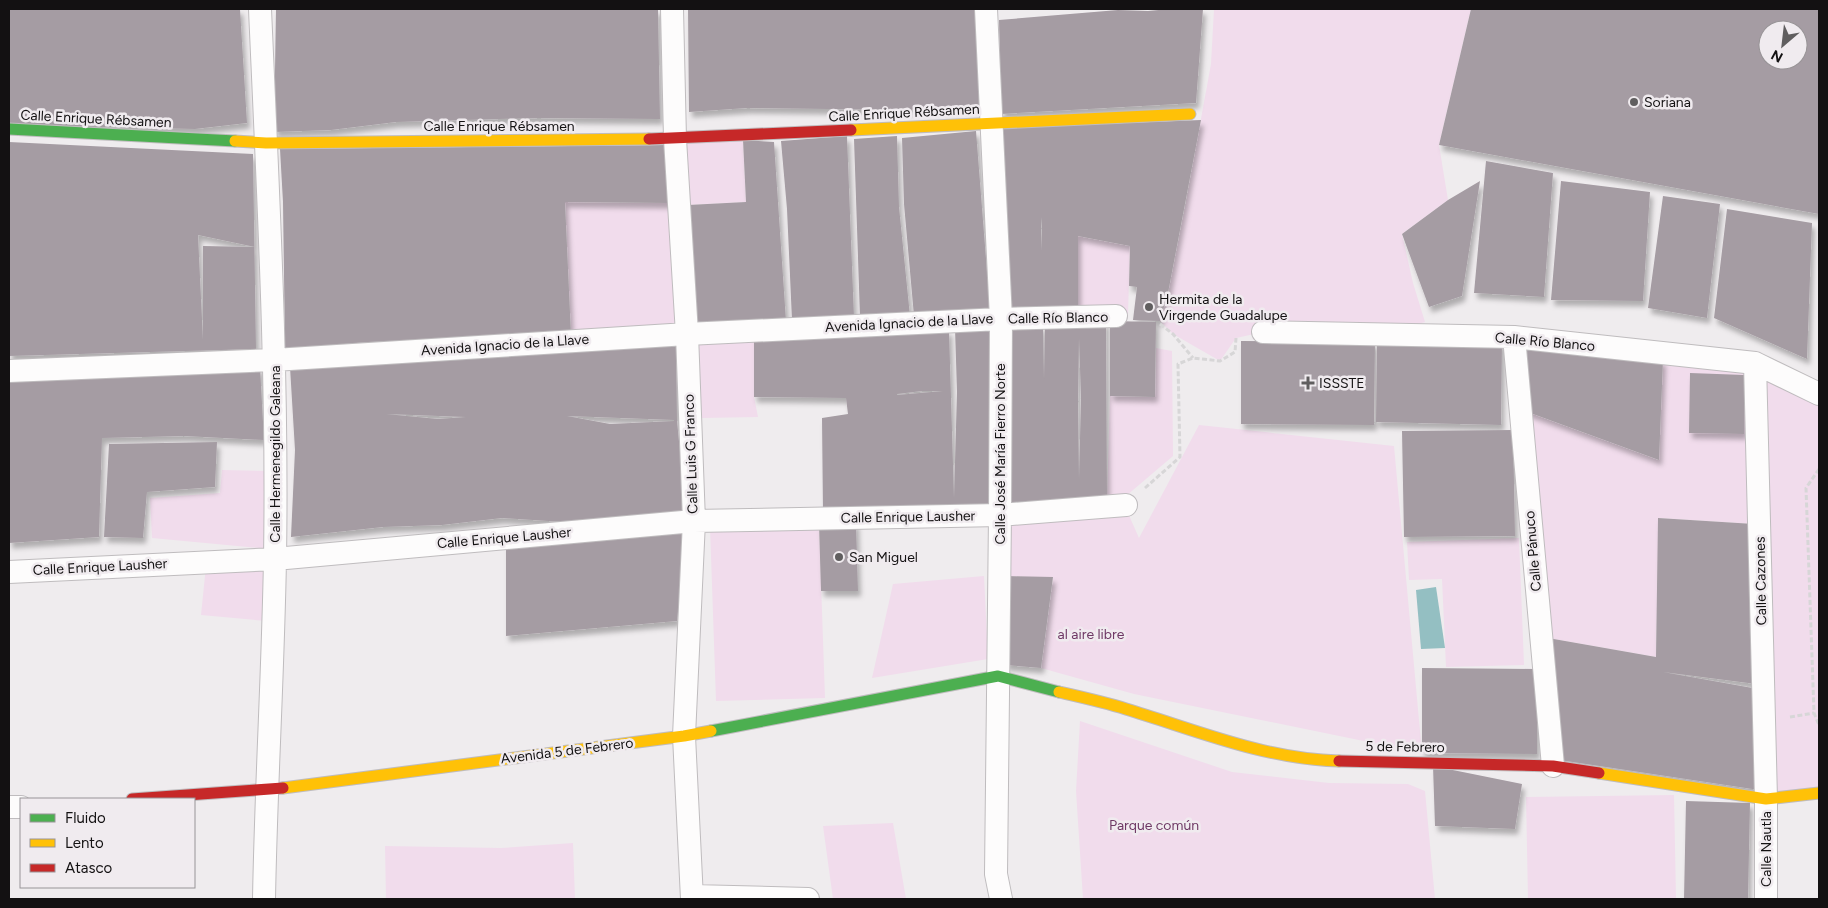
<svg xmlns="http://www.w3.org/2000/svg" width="1828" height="908" viewBox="0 0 1828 908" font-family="Figtree,sans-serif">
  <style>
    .green { fill: #f1dcec }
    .water { fill: #94bfc2 }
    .building { fill: #a59ca3; fill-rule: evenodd; filter: url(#shadow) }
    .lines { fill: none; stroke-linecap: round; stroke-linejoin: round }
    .street-casing { stroke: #bfbcbe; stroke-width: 24 }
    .fast-casing { stroke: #bfbcbe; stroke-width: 13 }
    .slow-casing { stroke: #bfbcbe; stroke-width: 13 }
    .jam-casing { stroke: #bfbcbe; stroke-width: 13 }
    .path { stroke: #d7d6d7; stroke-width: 3; stroke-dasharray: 5 2.5; stroke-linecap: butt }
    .street { stroke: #fdfcfc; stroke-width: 22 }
    .fast { stroke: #4caf50; stroke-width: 11 }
    .slow { stroke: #ffc107; stroke-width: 11 }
    .jam { stroke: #c62828; stroke-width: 11 }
    .poi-dot { fill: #605e5f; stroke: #f0ebef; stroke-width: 2 }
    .labels { text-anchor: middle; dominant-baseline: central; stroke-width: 5; stroke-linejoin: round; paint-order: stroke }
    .poi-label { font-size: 14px; fill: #131112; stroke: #f0ebef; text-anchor: start }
    .street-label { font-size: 14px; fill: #131112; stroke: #f0ebef }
    .park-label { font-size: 14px; fill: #6e3965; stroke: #f0ebef }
  </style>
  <defs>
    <filter id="shadow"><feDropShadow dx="3" dy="5.5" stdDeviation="2.5" flood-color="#0004"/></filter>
  </defs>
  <rect width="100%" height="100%" fill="#efecee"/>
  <path class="green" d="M1214,9H1471L1439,145L1448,200L1402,234L1413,283L1425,322L1383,335L1263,332L1236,338L1220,361L1173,334L1160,321L1168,293L1185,206L1211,64Z
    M743,140L746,202L688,205L685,143Z
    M565,202L671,203L680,328L571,335Z
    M1078,236L1130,246L1128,314L1078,312Z
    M754,335V397L758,417L702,418L697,341Z
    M1156,348L1172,351L1173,456L1126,496L1107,497L1110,396L1155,397Z
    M1663,360L1754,363V524L1659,518L1656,657L1548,638L1525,411L1659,460Z
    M1761,372L1819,400V787L1771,793Z
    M1199,425L1394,446L1422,753L1134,694L1041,668L1053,578L1005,576L1006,518L1127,511L1139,538Z
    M222,470L267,471L269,549L152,538L150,498L220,493Z
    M819,524L825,698L716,701L710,527Z
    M1519,538L1524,665L1446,667L1442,579L1409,580L1407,542Z
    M267,563L266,621L201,615L206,566Z
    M984,576L988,659L872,678L893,584Z
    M1080,721L1232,772L1329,783L1408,784L1425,791L1435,899H1083L1076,791Z
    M1674,795L1676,899H1528L1526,797Z
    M893,823L906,899H833L823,826Z
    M573,843L575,899H386L385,846L501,848Z"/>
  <path class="water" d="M1436,587L1445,648L1421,649L1416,590Z"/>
  <path class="building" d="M9,9H240L247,123L195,129L9,125Z
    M276,9H658L660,119L538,118L396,122L331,130L274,132Z
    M688,9H976L980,107L907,110L747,108L689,112Z
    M1169,9H1203L1196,103L1001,114L999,20L1118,10L1148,11Z
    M1471,9H1819V214L1439,145ZM1768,30H1798V60H1768Z
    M1201,120L1168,293L1160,321L1133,320L1137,287L1129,286L1130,246L1078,236V312L1007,311L999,128ZM1042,217V251L1041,228Z
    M976,131L990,310L914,316L904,204L902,138Z
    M847,136L854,317L792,320L787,209L781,141Z
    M897,136L899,207L910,316L860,317L854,139Z
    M743,140L774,142L786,321L696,326L688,205L746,202Z
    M9,142L253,154L256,349L9,356ZM198,235L255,247L203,246V340Z
    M669,145L671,203L565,202L571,335L368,342L285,349L283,202L280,149Z
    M1486,161L1553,173L1544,297L1474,293Z
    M1480,181L1462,296L1429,307L1402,234L1448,200Z
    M1561,181L1650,192L1643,301L1551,300Z
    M1663,196L1720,204L1707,318L1648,308Z
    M1727,209L1812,223L1807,359L1714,318Z
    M1045,321H1106L1107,497L1009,506L1006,325L1043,326L1044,379ZM1079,338L1081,398L1079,479L1078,402Z
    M1110,321L1156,322L1155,397L1110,396Z
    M993,326L994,507L823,513L822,418L848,414L846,398L754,397V335L949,330L954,498L957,392L955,328ZM922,391H943L897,395V394Z
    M676,339L677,421L686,514L564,522L502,518L442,525L383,527L291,537L295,450L290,367ZM386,414L466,417L438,419ZM567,416L674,420V421L610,424Z
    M1377,339L1502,342L1501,425L1376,422Z
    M1241,341L1375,342L1374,425L1241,424Z
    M1519,342L1663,360L1659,460L1525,411Z
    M260,367L264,440L184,436L102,438L99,537L9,543V377Z
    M1690,373L1744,375V434L1689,433Z
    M1513,430L1515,536L1404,537L1402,431Z
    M217,442L215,487L147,492L143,538L104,537L109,444Z
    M1658,518L1754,524L1756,684L1663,672L1758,689L1759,790L1553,759L1548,638L1656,657Z
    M856,522L858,591H821L819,524Z
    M687,529L677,621L506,636V544Z
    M1005,576L1053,577L1041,668L1005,665Z
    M1422,668L1537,669V754L1422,753Z
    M1433,766L1522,784L1515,829L1435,826Z
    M1686,801L1750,803L1748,899H1684Z"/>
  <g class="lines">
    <g class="street-casing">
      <path id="street" d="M260,9C268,192 278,376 275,559C273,673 266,786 264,899
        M672,9L675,139L687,334L694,521L684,736L692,899
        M986,9L1001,319L1000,515L996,874L1001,899
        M1263,332L1514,337L1755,363L1819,394
        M1514,337L1553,766
        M1755,363L1766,799V899
        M9,371L274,360L687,334L1001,319L1116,316
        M9,572L275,559L694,521L1000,515L1126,505
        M9,807H21
        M692,896L808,899"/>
    </g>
    <g class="fast-casing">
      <path id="fast" d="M9,129L235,141
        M711,731L998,676L1059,692"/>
    </g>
    <g class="slow-casing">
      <path id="slow" d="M851,130L1190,114
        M235,141L266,143L649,139
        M1059,692C1081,697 1104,702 1126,709C1196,730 1264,759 1339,761
        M1599,773L1766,799L1819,793
        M283,788L684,736L711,731"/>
    </g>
    <g class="jam-casing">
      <path id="jam" d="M649,139L851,130
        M1339,761L1553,766L1599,773
        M132,799L283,788"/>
    </g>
    <path class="path" d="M1160,324L1173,334L1193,358
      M1819,469L1806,488L1814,713L1819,725
      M1145,488L1180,457L1178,364L1193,358L1220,361L1235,352L1236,338
      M1790,717L1814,713"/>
    <use href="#street" class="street"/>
    <use href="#fast" class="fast"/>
    <use href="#slow" class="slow"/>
    <use href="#jam" class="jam"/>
  </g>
  <g class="poi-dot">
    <circle cx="1634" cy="102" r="5"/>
    <circle cx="1149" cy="307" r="5"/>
    <path d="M1305.5 375.5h5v5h5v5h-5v5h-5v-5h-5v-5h5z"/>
    <circle cx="839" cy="557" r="5"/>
  </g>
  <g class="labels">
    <g class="poi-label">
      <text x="1644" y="102">Soriana</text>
      <text x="1159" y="299">Hermita de la<tspan x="1159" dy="16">Virgende Guadalupe</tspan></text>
      <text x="1319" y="383">ISSSTE</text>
      <text x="849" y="557">San Miguel</text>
    </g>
    <g class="street-label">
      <text transform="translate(904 113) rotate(-3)">Calle Enrique Rébsamen</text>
      <text transform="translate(96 119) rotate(3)">Calle Enrique Rébsamen</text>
      <text x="499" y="126">Calle Enrique Rébsamen</text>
      <text transform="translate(1058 318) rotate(-1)">Calle Río Blanco</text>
      <text transform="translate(909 323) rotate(-3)">Avenida Ignacio de la Llave</text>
      <text transform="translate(1545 342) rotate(5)">Calle Río Blanco</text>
      <text transform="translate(505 345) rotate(-4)">Avenida Ignacio de la Llave</text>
      <text transform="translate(275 454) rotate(-90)">Calle Hermenegildo Galeana</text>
      <text transform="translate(691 454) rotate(-92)">Calle Luis G Franco</text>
      <text transform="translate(1000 454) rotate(-90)">Calle José María Fierro Norte</text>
      <text transform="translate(908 517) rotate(-1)">Calle Enrique Lausher</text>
      <text transform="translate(504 538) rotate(-5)">Calle Enrique Lausher</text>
      <text transform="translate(1533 551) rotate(-95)">Calle Pánuco</text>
      <text transform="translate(100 567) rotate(-3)">Calle Enrique Lausher</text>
      <text transform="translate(1761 581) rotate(-91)">Calle Cazones</text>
      <text transform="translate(1405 747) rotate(1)">5 de Febrero</text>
      <text transform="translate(567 751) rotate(-7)">Avenida 5 de Febrero</text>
      <text transform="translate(1766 849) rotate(-90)">Calle Nautla</text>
    </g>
    <g class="park-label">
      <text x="1091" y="634">al aire libre</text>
      <text x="1154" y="825">Parque común</text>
    </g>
  </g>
  <rect width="1828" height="908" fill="none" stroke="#131112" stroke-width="20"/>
  <rect x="20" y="798" width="175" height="90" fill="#f0ebef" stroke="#989497"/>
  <rect x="30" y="814" width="25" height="8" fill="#4caf50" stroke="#989497"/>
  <text x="65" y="823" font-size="15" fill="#131112">Fluido</text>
  <rect x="30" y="839" width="25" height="8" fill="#ffc107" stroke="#989497"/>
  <text x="65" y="848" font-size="15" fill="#131112">Lento</text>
  <rect x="30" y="864" width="25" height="8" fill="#c62828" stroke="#989497"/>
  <text x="65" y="873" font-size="15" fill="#131112">Atasco</text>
  <g transform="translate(1783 45) rotate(208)"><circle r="24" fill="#f0ebef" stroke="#989497"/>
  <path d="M0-4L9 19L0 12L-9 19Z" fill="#605e5f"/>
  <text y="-8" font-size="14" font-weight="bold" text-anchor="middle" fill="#131112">N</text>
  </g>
</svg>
